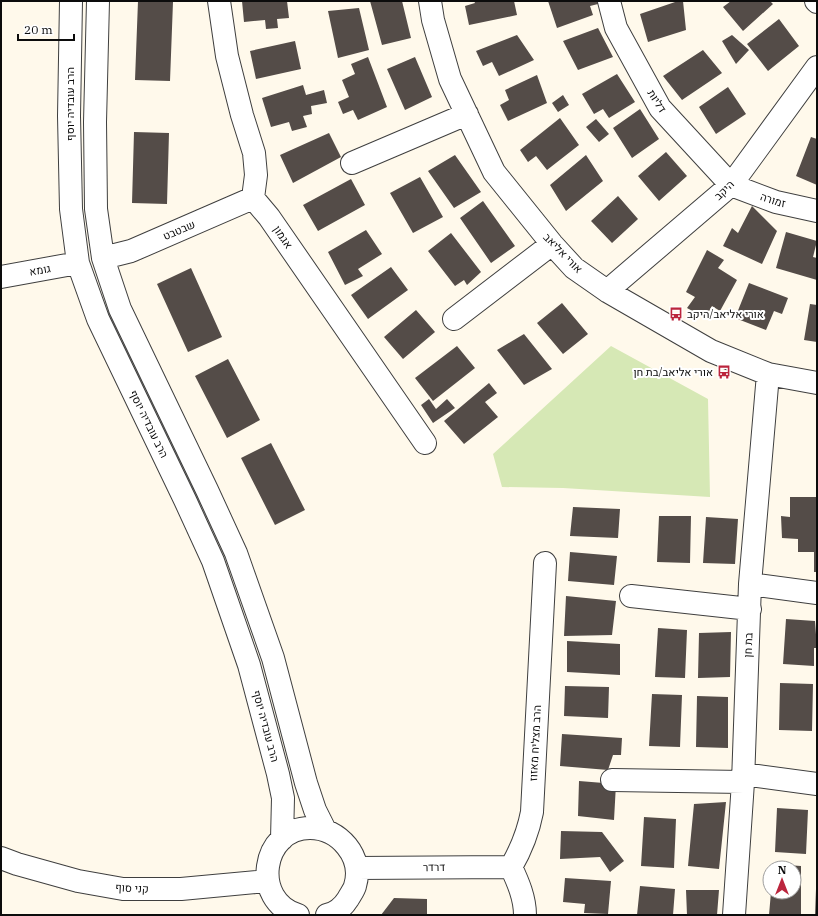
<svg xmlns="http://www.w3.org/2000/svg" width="818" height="916" viewBox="0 0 818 916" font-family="'IBM Plex Serif',Heebo,serif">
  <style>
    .green { fill: #d6e8b5 }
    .building { fill: #544c48 }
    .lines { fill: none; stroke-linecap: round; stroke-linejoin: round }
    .minor-casing { stroke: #3f3f3f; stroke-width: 24 }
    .minor { stroke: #fff; stroke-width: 22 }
    .labels { text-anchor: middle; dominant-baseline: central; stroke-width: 4; stroke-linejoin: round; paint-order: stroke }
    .street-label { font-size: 11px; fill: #0c0c0c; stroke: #fff }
    .poi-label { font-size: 11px; fill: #0c0c0c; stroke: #fff; text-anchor: start }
  </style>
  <rect width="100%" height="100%" fill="#fff9eb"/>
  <path class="green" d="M611,346L708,399L710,497L563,488L502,487L493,454Z"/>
  <path class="building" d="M138,1L173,2L170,81L135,80Z
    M242,1H287L289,18L277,19L278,28L266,29L265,20L244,22Z
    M370,1H402L411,38L382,45Z
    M474,1H514L517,15L469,25L465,6L475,3Z
    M548,1H601L602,3L590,6L593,15L557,28Z
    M678,1H683L686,30L648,42L640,14Z
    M731,1H770L773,4L743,31L723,7Z
    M359,8L369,50L338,58L328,11Z
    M779,19L799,46L768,71L747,44Z
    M598,28L613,57L578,70L563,41Z
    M517,35L534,60L499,76L492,62L483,66L476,51Z
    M732,35L749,50L736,64L722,41Z
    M295,41L301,69L256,79L250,51Z
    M703,50L722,73L682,100L663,76Z
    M368,57L387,107L358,120L353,110L343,114L338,102L349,97L342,80L355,74L351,64Z
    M415,57L432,97L405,110L387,69Z
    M617,74L635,102L609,118L603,109L594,114L582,94Z
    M537,75L547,103L508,121L500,105L509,100L505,90Z
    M303,85L306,95L324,90L327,103L311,106L312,114L303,116L307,127L292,131L289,122L271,127L262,98Z
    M728,87L746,114L716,134L699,107Z
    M563,95L569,105L558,112L552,103Z
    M640,109L659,139L632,158L613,128Z
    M560,118L579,145L547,170L536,156L528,162L520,150Z
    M596,119L609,134L599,142L586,127Z
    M134,132L169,133L167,204L132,203Z
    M329,133L341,157L293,183L280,155Z
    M811,137L817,139V185L796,176Z
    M666,152L687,176L659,201L638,176Z
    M455,155L481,192L454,208L428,171Z
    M586,155L603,181L566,211L550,185Z
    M420,177L443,217L413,233L390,193Z
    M351,179L365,205L318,231L303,205Z
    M618,196L638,219L612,243L591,221Z
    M483,201L515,246L491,263L460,218Z
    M752,206L777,231L762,264L723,246L732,228L738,233Z
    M366,230L382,254L358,269L363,276L345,285L328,252Z
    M786,232L817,241L813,257L817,258V280L776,268Z
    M451,233L481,272L467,285L464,280L455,286L428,251Z
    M707,250L724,260L718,268L737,280L720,311L712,306L705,318L687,308L695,297L686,292Z
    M391,267L408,290L368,319L351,295Z
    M191,268L222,337L188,352L157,284Z
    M749,283L788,298L782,314L774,311L766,330L735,318Z
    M562,303L588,334L563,354L537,323Z
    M810,304L817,305V342L804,340Z
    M416,310L435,332L403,359L384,337Z
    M524,334L552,369L524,385L497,350Z
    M457,346L475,368L433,401L415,378Z
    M228,359L260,420L227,438L195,376Z
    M489,383L497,393L485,402L498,417L464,444L444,421Z
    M429,399L436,409L447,399L455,408L433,423L421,405Z
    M271,443L305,510L275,525L241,458Z
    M790,497H817V572H814V552H798V539L782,538L781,516L790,517Z
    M573,507L620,509L618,538L570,536Z
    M659,516H691L690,563L657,562Z
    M706,517L738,519L735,564L703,563Z
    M570,552L617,556L614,585L568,581Z
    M566,596L616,601L612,635L564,636Z
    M786,619L815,621L817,648H814V666L783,664Z
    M658,628L687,630L685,678L655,677Z
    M731,632L730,677L698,678L699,633Z
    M567,641L620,644V675L567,672Z
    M780,683L813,684L812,731L779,730Z
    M565,686L609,687L608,718L564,716Z
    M652,694L682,695L680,747L649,746Z
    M697,696L728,697V748L696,747Z
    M562,734L622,738L621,755H613L608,770L560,766Z
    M579,781L616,784L614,820L578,816Z
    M726,802L719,869L688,866L694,804Z
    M777,808L808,810L806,854L775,852Z
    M644,817L676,819L674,868L641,866Z
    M561,831L602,832L624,861L610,872L600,857L560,859Z
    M772,864L801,866V915H769L771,892H794V868H772Z
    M565,878L611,881L608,914L584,913L585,904L563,902Z
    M640,886L675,889L673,915H637Z
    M816,889L817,890V915H815Z
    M686,890H719L717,915H687Z
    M394,898L427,899V915H381Z"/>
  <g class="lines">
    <g class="minor-casing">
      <path id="minor" d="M71,1L69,116L71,209L78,263L98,319L185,500L213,561L249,665L278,774L283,798L282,839
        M98,1L95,122L96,209L103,258L120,309L207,490L236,553L273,658L306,783L315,810L325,830
        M219,1L227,56L242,115L254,153L256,175L253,198L269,217L425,443
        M430,1L433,20L450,79L494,172L552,244L574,268L607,291L711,351L768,374L817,383
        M609,1L616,28L660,108L731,185L776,202L817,211
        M816,1L817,2
        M352,163L467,114
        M103,258L131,251L253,198
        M1,277L78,263
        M607,291L731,185L817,67
        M454,319L552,244
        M750,584L817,593
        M631,596L750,609
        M743,774L817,784
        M612,780L743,782
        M1,858L17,864L78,881L123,889H181L267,881
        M357,868L511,867
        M298,915C251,901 261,828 310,828C339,828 364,857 355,886C354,890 350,895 348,899C343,907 335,913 327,915
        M525,915C525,898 518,882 511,867C522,848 528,833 532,812L545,563
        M734,915L743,782L750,584L768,374"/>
    </g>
    <use href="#minor" class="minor"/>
  </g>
  <defs>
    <g id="bus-bare" transform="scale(1.08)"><path d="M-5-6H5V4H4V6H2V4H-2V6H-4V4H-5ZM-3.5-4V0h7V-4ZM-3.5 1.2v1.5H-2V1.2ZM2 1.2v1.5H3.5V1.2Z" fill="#bb253d" stroke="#fff" stroke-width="2.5" paint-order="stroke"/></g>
  </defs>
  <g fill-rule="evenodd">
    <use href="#bus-bare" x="676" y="314"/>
    <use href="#bus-bare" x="724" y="372"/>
  </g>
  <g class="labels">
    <g class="street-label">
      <text transform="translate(657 101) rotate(57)">דליות</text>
      <text transform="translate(70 104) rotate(-90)">הרב עובדיה יוסף</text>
      <text transform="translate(724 190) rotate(-44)">היקב</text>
      <text transform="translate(773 200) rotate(18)">זמורה</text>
      <text transform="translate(179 230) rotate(-23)">שבטבט</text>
      <text transform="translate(283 237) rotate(56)">אגמון</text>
      <text transform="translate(563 253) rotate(46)">אורי אליאב</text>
      <text transform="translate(40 270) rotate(-10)">גומא</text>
      <text transform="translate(149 424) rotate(64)">הרב עובדיה יוסף</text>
      <text transform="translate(748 645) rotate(-88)">בת חן</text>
      <text transform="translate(266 726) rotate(75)">הרב עובדיה יוסף</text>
      <text transform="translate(535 743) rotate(-87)">הרב מצליח מאזוז</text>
      <text transform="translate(434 867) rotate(-1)">דרדר</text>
      <text transform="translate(132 888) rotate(3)">קני סוף</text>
    </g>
    <g class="poi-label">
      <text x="687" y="314">אורי אליאב/היקב</text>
      <text x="713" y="372" text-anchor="end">אורי אליאב/בת חן</text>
    </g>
  </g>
  <rect width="818" height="916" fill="none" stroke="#0c0c0c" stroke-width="4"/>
  <g transform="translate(782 880)"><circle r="19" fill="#ffffff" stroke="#9e9e9e"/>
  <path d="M0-3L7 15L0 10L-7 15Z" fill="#bb253d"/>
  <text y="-6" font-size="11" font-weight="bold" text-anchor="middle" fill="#0c0c0c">N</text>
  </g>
  <path d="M18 34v6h56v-6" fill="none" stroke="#0c0c0c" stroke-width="2"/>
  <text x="24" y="34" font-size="12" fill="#0c0c0c" stroke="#ffffff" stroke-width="3" paint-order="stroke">20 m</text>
</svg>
